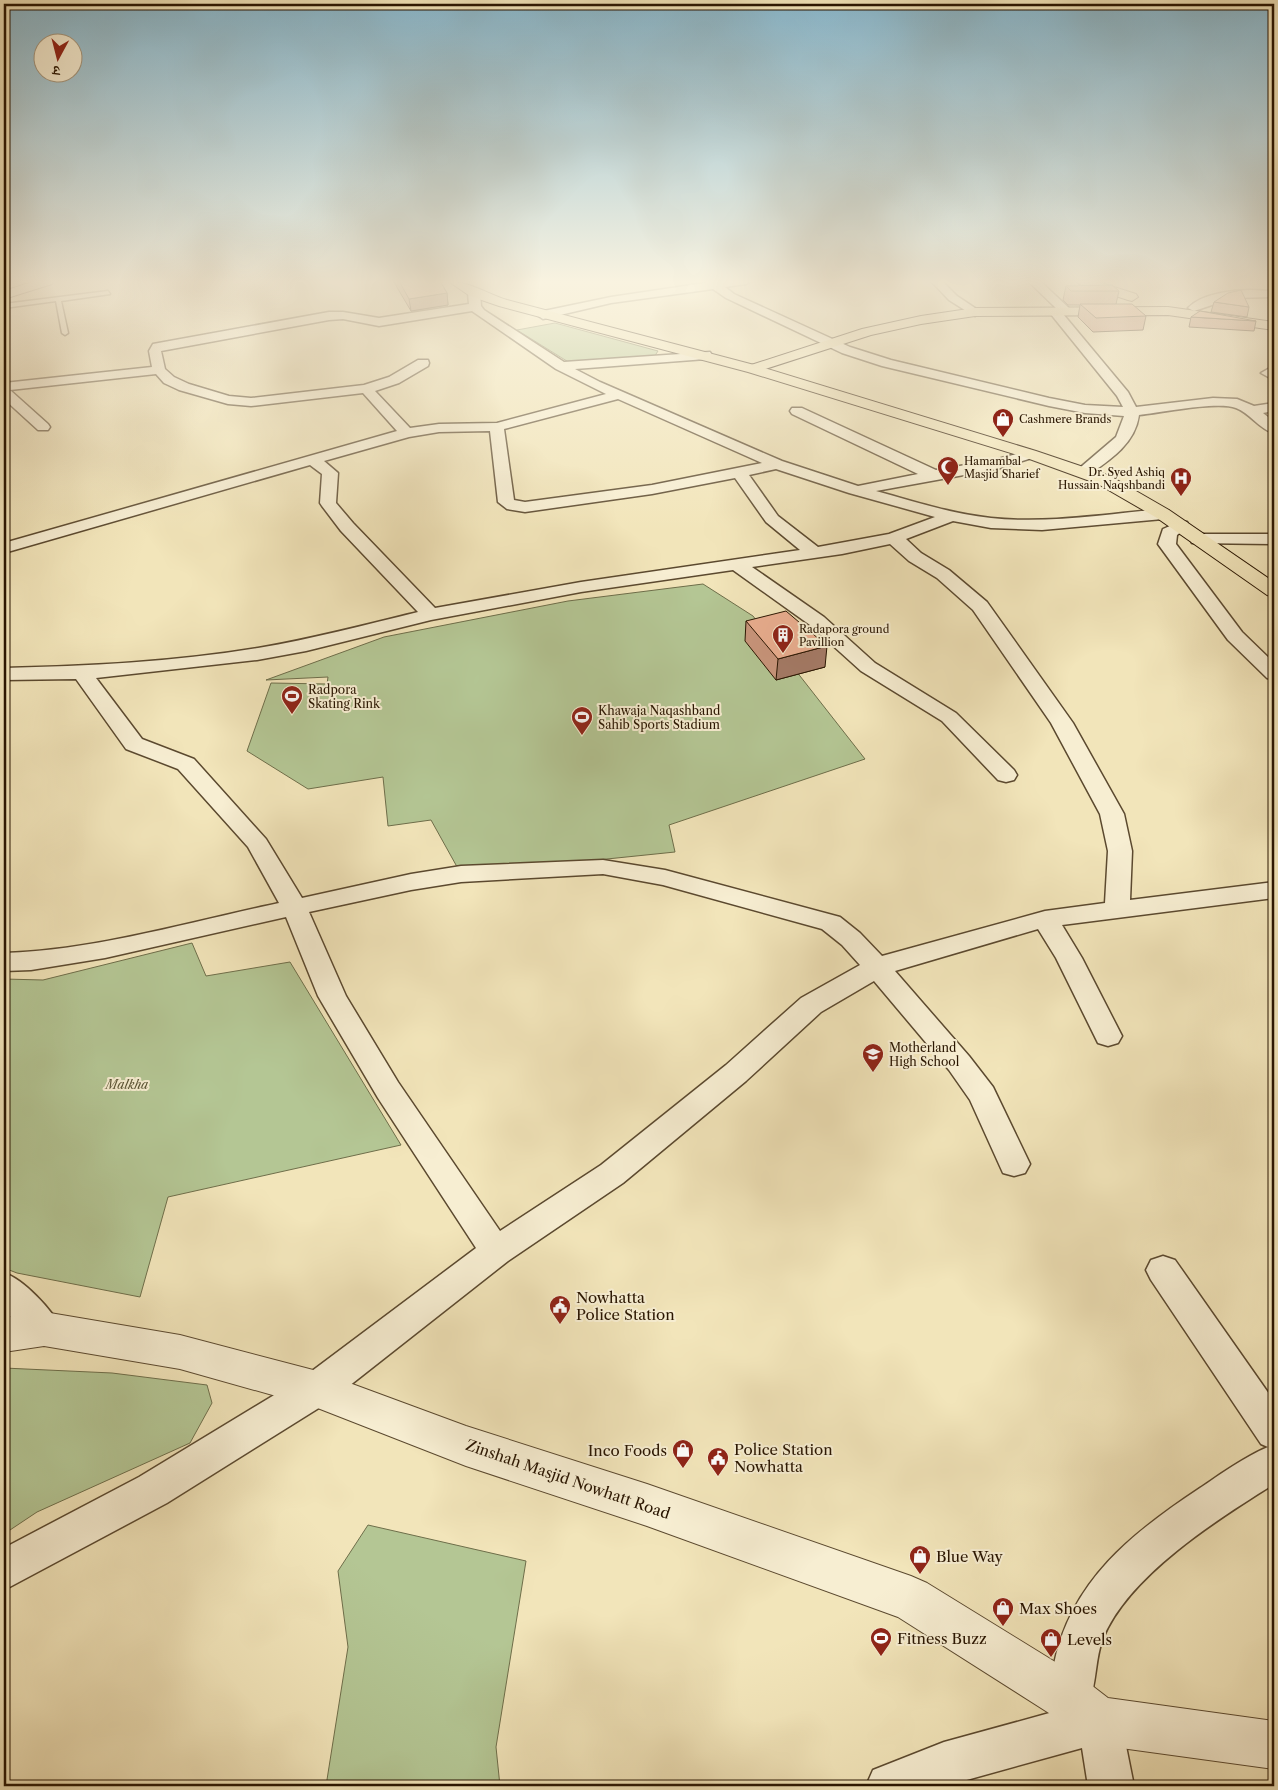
<svg xmlns="http://www.w3.org/2000/svg" width="1278" height="1790" viewBox="0 0 1278 1790" font-family="'Libre Caslon Text','Noto Serif Devanagari',serif">
  <style>
    .green { fill: #b4c694; stroke: #6e6e4a }
    .lines { fill: none; stroke-linecap: round; stroke-linejoin: round }
    .service-casing { stroke: #5b492f; stroke-width: 3 }
    .minor-casing { stroke: #5b492f; stroke-width: 3 }
    .tertiary-casing { stroke: #5b492f; stroke-width: 2 }
    .secondary-casing { stroke: #291501; stroke-width: 2 }
    .primary-casing { stroke: #291501; stroke-width: 2 }
    .trunk-casing { stroke: #291501; stroke-width: 2 }
    .service { fill: #f7eed2; fill-rule: evenodd }
    .minor { fill: #f7eed2; fill-rule: evenodd }
    .tertiary { fill: #f7eed2; fill-rule: evenodd }
    .secondary { fill: #f7eed2; fill-rule: evenodd }
    .primary { fill: #f2e5ba; fill-rule: evenodd }
    .trunk { fill: #f2e5ba; fill-rule: evenodd }
    .wall { fill: #ca967d; stroke: #291501 }
    .shaded-wall { fill: #a47a66; stroke: #291501 }
    .building { fill: #ebaf91; stroke: #291501 }
    .labels { text-anchor: middle; dominant-baseline: central; stroke-width: 4; stroke-linejoin: round; paint-order: stroke }
    .far-poi-label { font-size: 11px; fill: #291501; stroke: #f7eed2; text-anchor: start }
    .poi-label { font-size: 12px; fill: #291501; stroke: #f7eed2; text-anchor: start }
    .park-label { font-size: 12px; font-style: italic; fill: #5a5334; stroke: #f7eed2 }
    .near-poi-label { font-size: 15px; fill: #291501; stroke: #f7eed2; text-anchor: start }
    .near-street-label { font-size: 15px; fill: #291501; stroke: #f7eed2 }
  </style>
  <rect width="100%" height="100%" fill="#f2e5ba"/>
  <filter id="stains"><feTurbulence type="fractalNoise" baseFrequency=".004" numOctaves="4"/><feColorMatrix values="0 0 0 0 .2 0 0 0 0 .09 0 0 0 0 .02 0 0 0 .5 -.17"/></filter>
  <radialGradient id="worn" r=".72"><stop offset=".6" stop-color="#630" stop-opacity="0"/><stop offset="1" stop-color="#630" stop-opacity=".3"/></radialGradient>
  <path class="green" d="M555,323L658,351L654,357L570,363L517,330Z
    M703,584L753,616L865,759L669,825L675,852L461,874L431,820L388,826L383,777L308,789L247,751L271,683L327,684L328,677L266,680L384,637L568,601Z
    M192,943L206,976L290,962L401,1145L168,1197L140,1297L17,1273L4,1268V979L43,980Z
    M4,1368L112,1373L207,1385L212,1403L190,1443L37,1512L4,1534Z
    M368,1525L526,1561L496,1747L500,1786H326L348,1647L338,1571Z"/>
  <g class="lines">
    <g class="service-casing">
      <path id="service" d="M108,291L110,294L61,301L68,333L65,335L62,333L56,301L4,308V304Z"/>
    </g>
    <g class="minor-casing">
      <path id="minor" d="M704,281H751L746,284L725,287L734,294L850,347L891,360L1049,398L1085,405L1123,407L1117,396L1050,313L1058,310L1028,281H1040L1070,309V313L1063,314L1128,392L1136,407L1213,398L1237,399L1254,406L1274,403V411L1263,413L1274,422V433C1260,430 1250,413 1236,408C1217,401 1160,413 1139,415C1135,444 1110,460 1088,475L1083,477L1075,472L1116,437L1124,416L1085,413L1049,406L882,366L842,353L726,298L713,289L611,303L543,319L537,315L539,312L611,297L705,283Z
        M931,281H942L957,296L981,312L975,316L971,314L949,300Z
        M474,290L480,293L481,306L484,310L564,362L710,352L712,355L710,358L706,359L575,369L600,382L782,461L858,486L918,474L792,414L790,411L792,408H802L936,470L995,460L1030,450L1037,454L1035,457L997,469L876,491C913,501 952,514 991,518C1048,524 1106,514 1163,509L1169,511L1171,514L1163,519L1042,530L991,528L953,521L906,539L921,553L949,570L987,602L1073,723L1124,814L1132,851L1130,900L1274,882V898L1062,925L1082,958L1122,1036L1118,1043L1108,1046L1098,1043L1056,958L1038,929L895,971L969,1056L993,1087L1030,1164L1025,1173L1014,1176L1003,1173L970,1100L949,1070L874,981L821,1012L746,1081L623,1183L508,1261L330,1401L167,1503L4,1590V1548L139,1477L304,1377L476,1248L378,1098L318,996L286,917L105,958L31,970L4,971V953C96,950 189,922 279,903L248,847L178,769L126,749L76,679L4,680V668C89,666 174,662 258,648C312,639 365,625 418,612L341,531L322,506L320,503L322,474L310,465L4,553V543L397,431L363,393L251,406L228,404L179,390L164,383L156,374L10,390L48,424L50,427L48,430H38L4,399V383L152,367L149,351L153,344L329,312H343L379,318L469,304L468,293ZM472,311L556,369L606,394L497,423L439,424L410,428L375,391L399,383L428,366L429,363L428,360H418L389,377L364,385L251,398L229,396L189,384L174,377L165,369L161,351L329,320L343,319L379,326ZM618,399L762,463L652,485L525,502L514,500L504,429ZM490,431L498,502L507,509L525,512L652,494L735,478L766,522L800,550L581,582L435,608L353,523L336,503L338,473L324,461L409,437L439,432ZM776,469L849,493L935,517L889,534L818,547L778,516L749,475ZM890,544L909,561L937,578L973,610L1051,723L1100,814L1108,851L1105,903L1045,911L882,956L860,933L840,917L665,870L603,860L461,866L411,874L302,898L266,839L194,759L142,739L96,678L257,660L306,651L431,620L581,592L733,570L810,625L861,671L942,721L998,780L1006,782L1014,780L1017,775L1014,770L956,713L875,663L824,617L752,567L842,554ZM603,874L663,885L822,929L842,945L860,965L801,998L726,1065L601,1165L500,1231L398,1082L346,996L309,912L411,890L461,882Z
        M1252,290L1274,291V297L1233,298L1194,311L1188,308C1202,293 1234,290 1252,290Z
        M1268,369L1274,371V380L1261,373Z
        M1181,521L1187,522L1189,526L1177,535L1176,544L1242,632L1274,663V680L1267,678L1228,640L1158,544L1163,529Z
        M1198,534H1274V544L1192,543L1190,539L1192,535Z
        M1163,1256L1175,1260L1274,1401V1484C1218,1519 1129,1575 1103,1638C1095,1658 1097,1682 1089,1702L1099,1699L1114,1706L1121,1721L1134,1786H1088L1082,1748L945,1786H866L873,1770L944,1742L1053,1712C1045,1693 1050,1684 1054,1664C1071,1581 1132,1533 1200,1488C1221,1474 1244,1457 1268,1447L1261,1444L1151,1280L1146,1270L1151,1260Z
        M4,1273C23,1279 53,1310 61,1329L56,1340L44,1344L32,1340L4,1310Z"/>
    </g>
    <g class="tertiary-casing">
      <path id="tertiary" d="M44,1312L180,1335L317,1371L466,1426L647,1484L911,1576L927,1583L1086,1681L1108,1698L1274,1721V1769L1099,1745L1082,1738L1052,1715L898,1617L647,1526L466,1466L315,1407L180,1369L44,1346L4,1352V1318Z"/>
    </g>
    <g class="secondary-casing">
      <path id="secondary" d="M35,281H54L52,284L4,299V291Z"/>
    </g>
    <g class="primary-casing">
      <path id="primary" d="M1077,281H1095L1136,294L1138,297L1132,301L1128,300L1079,284Z
        M1168,307L1274,322V330L1168,315L975,316L921,324L871,335L753,373L746,369L748,366L862,329L921,316L975,308Z"/>
    </g>
    <g class="trunk-casing">
      <path id="trunk" d="M448,281C467,281 488,294 507,300L758,366L1036,451L1110,476L1169,510L1274,582V597L1267,595L1157,518L1098,484L1024,457L748,372L499,306L470,296Z"/>
    </g>
    <use href="#service" class="service"/>
    <use href="#minor" class="minor"/>
    <use href="#tertiary" class="tertiary"/>
    <use href="#secondary" class="secondary"/>
    <use href="#primary" class="primary"/>
    <use href="#trunk" class="trunk"/>
  </g>
  <path class="wall" d="M395,281H440L447,293L448,305L411,311L395,284Z
    M1066,286L1119,291L1116,304L1146,316L1143,330L1093,332L1078,317L1080,305H1068L1063,300Z
    M1214,302L1249,307L1247,317L1211,312Z
    M1191,317L1256,321L1254,331L1189,327Z
    M746,621L825,667L776,680L745,641Z"/>
  <path class="shaded-wall" d="M447,293L448,305L411,311L409,299Z
    M827,646L825,667L776,680L778,659Z"/>
  <path class="building" d="M399,281H440L447,293L409,299Z
    M1112,285L1119,291H1071L1066,286Z
    M1241,290L1249,307L1214,302L1228,293Z
    M1080,304H1132L1146,316L1096,318Z
    M1200,311L1256,321L1191,317Z
    M786,611L827,646L778,659L746,621Z"/>
  <linearGradient id="sky" x2="0" y2="1"><stop stop-color="#89b9cf"/><stop offset="0.53" stop-color="#f9f3e0"/><stop offset="1" stop-color="#f9f3e0" stop-opacity="0"/></linearGradient>
  <rect width="1278" height="532" fill="url(#sky)"/>
  <defs>
    <g id="shop-pin" transform="scale(1.125)"><path d="M0 17L-7.5 6A9.5 9.5 0 1 1 7.5 6Z" fill="#8f2418" stroke="#f7eed2"/><path d="M-5-2.5h2.3a2.7 3.5 0 0 1 5.4 0H5L5.5 6h-11ZM-1.5-2.5h3a1.5 2.3 0 0 0-3 0Z" fill="#fff"/></g>
    <g id="mosque-pin" transform="scale(1.125)"><path d="M0 17L-7.5 6A9.5 9.5 0 1 1 7.5 6Z" fill="#8f2418" stroke="#f7eed2"/><path d="M3.5-4.9A6 6 0 1 0 3.5 4.9A5 5 0 1 1 3.5-4.9Z" fill="#fff"/></g>
    <g id="hospital-pin" transform="scale(1.125)"><path d="M0 17L-7.5 6A9.5 9.5 0 1 1 7.5 6Z" fill="#8f2418" stroke="#f7eed2"/><path d="M-5-5h3v3.5h4V-5h3V5h-3V1.5h-4V5h-3Z" fill="#fff"/></g>
    <g id="building-pin" transform="scale(1.125)"><path d="M0 17L-7.5 6A9.5 9.5 0 1 1 7.5 6Z" fill="#8f2418" stroke="#f7eed2"/><path d="M-4-6H4V6H1V3H-1V6H-4ZM-2.5-4.3h1.7v1.8h-1.7ZM.8-4.3h1.7v1.8H.8ZM-2.5-1h1.7V.8h-1.7ZM.8-1h1.7V.8H.8Z" fill="#fff"/></g>
    <g id="stadium-pin" transform="scale(1.125)"><path d="M0 17L-7.5 6A9.5 9.5 0 1 1 7.5 6Z" fill="#8f2418" stroke="#f7eed2"/><path d="M0-5a6.5 5 0 1 0 0 10a6.5 5 0 1 0 0-10ZM-3.5-1.8h7v3.6h-7Z" fill="#fff"/></g>
    <g id="school-pin" transform="scale(1.125)"><path d="M0 17L-7.5 6A9.5 9.5 0 1 1 7.5 6Z" fill="#8f2418" stroke="#f7eed2"/><path d="M0-5L7-2L0 1L-7-2ZM-4 1L0 2.5L4 1V4Q0 6-4 4Z" fill="#fff"/></g>
    <g id="civic-pin" transform="scale(1.125)"><path d="M0 17L-7.5 6A9.5 9.5 0 1 1 7.5 6Z" fill="#8f2418" stroke="#f7eed2"/><path d="M-.6-6.5H3V-4.5H.6V-3L4-1V1h2V6H-6V1h2V-1L-.6-3ZM-1.2 2.5V6h2.4V2.5Z" fill="#fff"/></g>
  </defs>
  <g fill-rule="evenodd">
    <use href="#shop-pin" x="1003" y="419"/>
    <use href="#mosque-pin" x="948" y="467"/>
    <use href="#hospital-pin" x="1181" y="478"/>
    <use href="#building-pin" x="783" y="635"/>
    <use href="#stadium-pin" x="292" y="696"/>
    <use href="#stadium-pin" x="582" y="717"/>
    <use href="#school-pin" x="873" y="1054"/>
    <use href="#civic-pin" x="560" y="1306"/>
    <use href="#shop-pin" x="683" y="1450"/>
    <use href="#civic-pin" x="718" y="1458"/>
    <use href="#shop-pin" x="920" y="1556"/>
    <use href="#shop-pin" x="1003" y="1608"/>
    <use href="#stadium-pin" x="881" y="1638"/>
    <use href="#shop-pin" x="1051" y="1639"/>
  </g>
  <g class="labels">
    <g class="far-poi-label">
      <text x="1019" y="419">Cashmere Brands</text>
      <text x="964" y="461">Hamambal<tspan x="964" dy="13">Masjid Sharief</tspan></text>
      <text x="1165" y="472" text-anchor="end">Dr. Syed Ashiq<tspan x="1165" dy="13">Hussain Naqshbandi</tspan></text>
      <text x="799" y="629">Radapora ground<tspan x="799" dy="13">Pavillion</tspan></text>
    </g>
    <g class="poi-label">
      <text x="308" y="689">Radpora<tspan x="308" dy="14">Skating Rink</tspan></text>
      <text x="598" y="710">Khawaja Naqashband<tspan x="598" dy="14">Sahib Sports Stadium</tspan></text>
      <text x="889" y="1047">Motherland<tspan x="889" dy="14">High School</tspan></text>
    </g>
    <g class="park-label">
      <text x="127" y="1084">Malkha</text>
    </g>
    <g class="near-poi-label">
      <text x="576" y="1297">Nowhatta<tspan x="576" dy="17">Police Station</tspan></text>
      <text x="734" y="1449">Police Station<tspan x="734" dy="17">Nowhatta</tspan></text>
      <text x="667" y="1450" text-anchor="end">Inco Foods</text>
      <text x="936" y="1556">Blue Way</text>
      <text x="1019" y="1608">Max Shoes</text>
      <text x="897" y="1638">Fitness Buzz</text>
      <text x="1067" y="1639">Levels</text>
    </g>
    <g class="near-street-label">
      <text transform="translate(568 1479) rotate(19)">Zinshah Masjid Nowhatt Road</text>
    </g>
  </g>
  <rect width="1278" height="1790" fill="none" stroke="#f2e5ba" stroke-width="20"/>
  <rect x="5" y="5" width="1268" height="1780" fill="none" stroke="#291501" stroke-width="2.5"/>
  <rect x="10" y="10" width="1258" height="1770" fill="none" stroke="#291501"/>
  <g transform="translate(58 58) rotate(187)"><circle r="24" fill="#f7eed2" stroke="#a5977e"/>
  <path d="M0-4L9 19L0 12L-9 19Z" fill="#8f2418"/>
  <text y="-8" font-size="14" font-weight="bold" text-anchor="middle" fill="#291501">उ</text>
  </g>
  <rect width="100%" height="100%" filter="url(#stains)"/>
  <rect width="100%" height="100%" fill="url(#worn)"/>
</svg>
